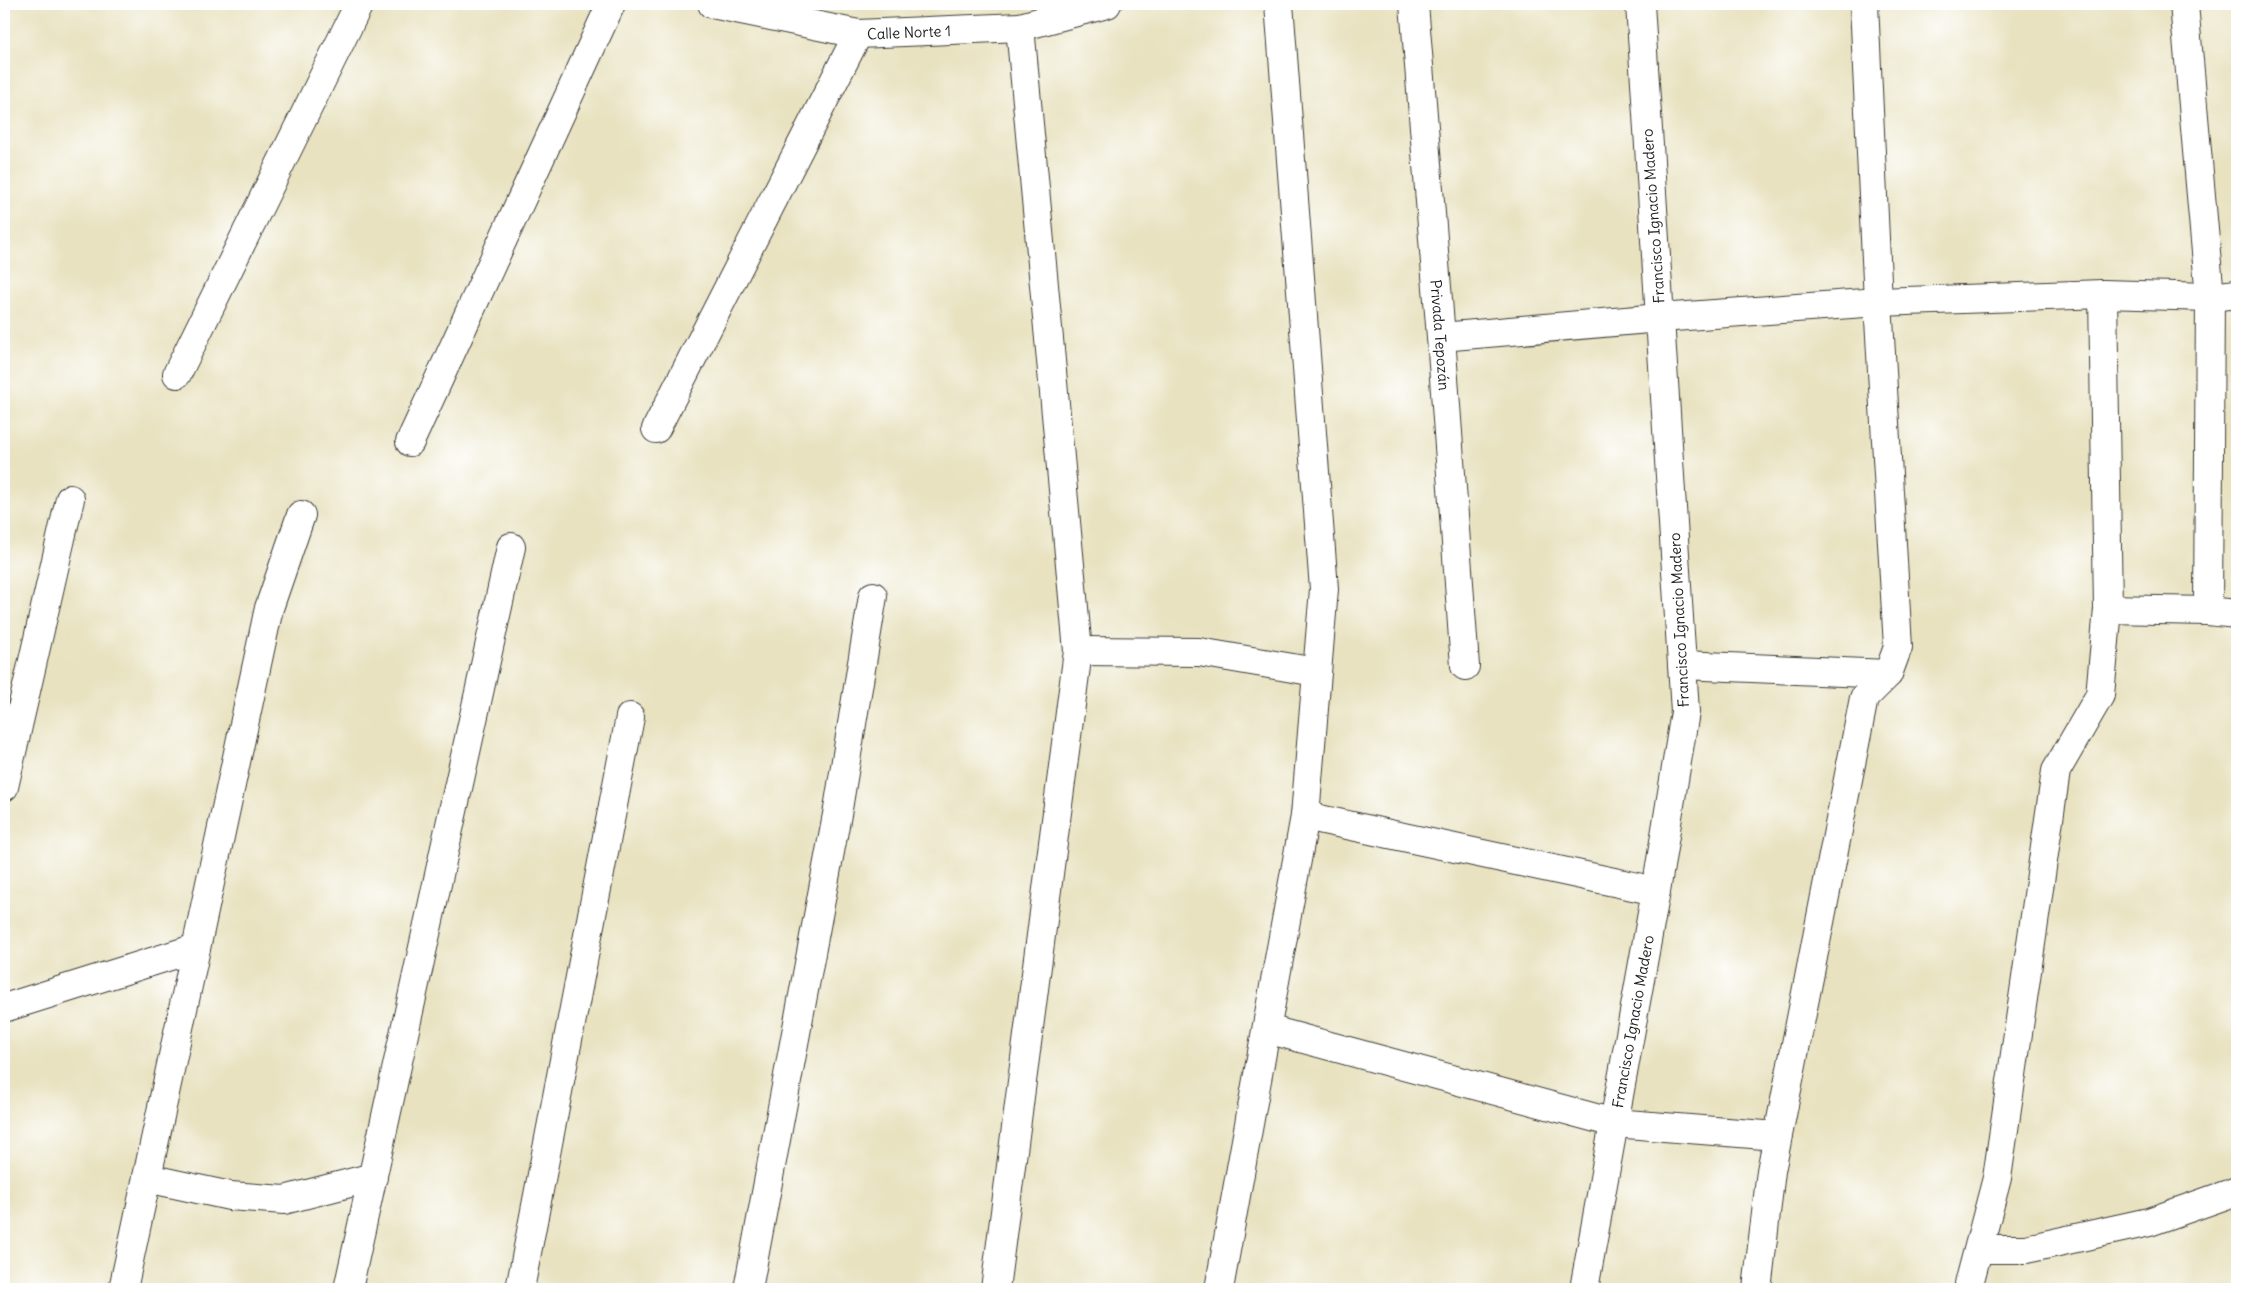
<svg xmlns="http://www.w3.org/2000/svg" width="2241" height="1293" viewBox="0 0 2241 1293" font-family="Delius,sans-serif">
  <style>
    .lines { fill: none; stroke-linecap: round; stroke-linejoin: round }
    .street-casing { stroke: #3b3a35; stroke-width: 30 }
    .street { stroke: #fff; stroke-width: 28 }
    .labels { text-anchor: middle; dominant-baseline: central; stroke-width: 5; stroke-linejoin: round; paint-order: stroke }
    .street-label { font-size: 15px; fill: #1c1c1c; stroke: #fff }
  </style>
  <rect width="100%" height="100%" fill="#fff"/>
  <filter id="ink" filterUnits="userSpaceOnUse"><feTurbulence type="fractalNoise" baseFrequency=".02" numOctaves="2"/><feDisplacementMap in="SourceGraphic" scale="10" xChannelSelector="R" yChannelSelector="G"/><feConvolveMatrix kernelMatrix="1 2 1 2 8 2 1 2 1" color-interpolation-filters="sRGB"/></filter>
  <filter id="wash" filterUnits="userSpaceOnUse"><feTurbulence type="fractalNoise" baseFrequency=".0096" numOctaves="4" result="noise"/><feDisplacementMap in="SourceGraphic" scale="20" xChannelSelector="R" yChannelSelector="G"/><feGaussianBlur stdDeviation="1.12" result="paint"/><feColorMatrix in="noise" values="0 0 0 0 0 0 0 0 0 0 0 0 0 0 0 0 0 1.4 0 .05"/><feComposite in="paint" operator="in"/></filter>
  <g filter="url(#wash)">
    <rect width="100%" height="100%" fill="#e8e2c0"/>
  </g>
  <g filter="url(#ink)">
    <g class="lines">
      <g class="street-casing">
        <g id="street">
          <path id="s1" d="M712,4L858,34L1020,27L1107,4"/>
          <path id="s2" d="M1414,4L1441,337L1465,666"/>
          <path d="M2184,4L2210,297L2208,611"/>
          <path d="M1441,337L1660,318L1878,302L2103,294L2210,297L2237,294"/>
          <path d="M177,374L359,4"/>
          <path d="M656,429L858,34"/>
          <path d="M410,442L611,4"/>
          <path d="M2108,609L2208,611L2237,614"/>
          <path d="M1078,651L1199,652L1316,672"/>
          <path d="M1682,665L1888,674"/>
          <path d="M4,787L70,499"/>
          <path d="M1305,816L1656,891"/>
          <path d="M4,1008L196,948"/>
          <path d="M1267,1029L1614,1123L1777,1136"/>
          <path d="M147,1178L230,1196L284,1200L373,1177"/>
          <path d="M1979,1249H2026L2149,1222L2237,1191"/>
          <path d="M123,1289L269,608L301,515"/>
          <path d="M348,1289L511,547"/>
          <path d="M520,1289L630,717"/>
          <path d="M748,1289L838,809L873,596"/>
          <path d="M995,1289L1078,651L1020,27"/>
          <path d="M1219,1289L1305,816L1324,589L1279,4"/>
          <path id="s3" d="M1584,1289L1656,891L1685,712L1640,4"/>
          <path d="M1757,1289L1771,1171L1864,698L1888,674L1898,647L1878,302L1864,4"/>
          <path d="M1970,1289L1969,1284L1997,1178L2056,771L2100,695L2108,609L2103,294"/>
        </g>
      </g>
      <use href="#street" class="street"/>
    </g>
  </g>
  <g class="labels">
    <g class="street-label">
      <text stroke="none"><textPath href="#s1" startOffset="200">Calle Norte 1</textPath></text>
      <text transform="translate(1653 216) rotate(-94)">Francisco Ignacio Madero</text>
      <text stroke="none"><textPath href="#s2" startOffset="332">Privada Tepozán</textPath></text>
      <text transform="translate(1679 620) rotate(-93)">Francisco Ignacio Madero</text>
      <text stroke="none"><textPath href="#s3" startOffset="272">Francisco Ignacio Madero</textPath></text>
    </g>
  </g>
  <rect width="2241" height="1293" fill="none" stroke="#fff" stroke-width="20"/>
</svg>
